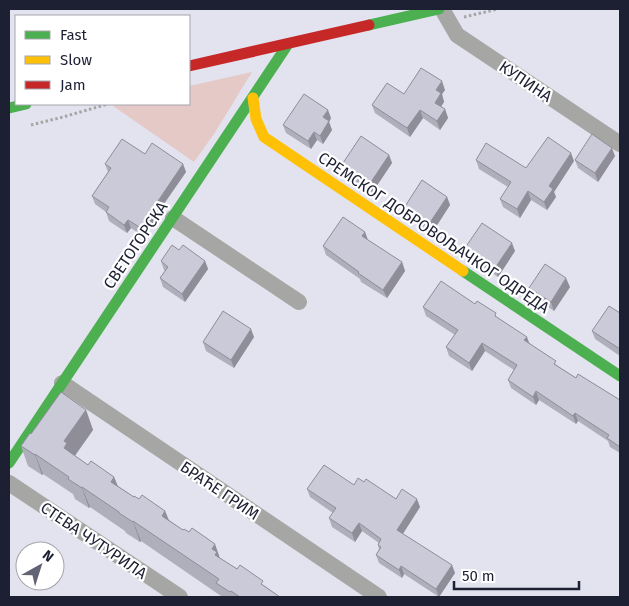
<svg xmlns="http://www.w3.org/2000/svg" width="629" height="606" font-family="'Fira Sans',sans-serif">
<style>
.green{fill:#e5c9c6}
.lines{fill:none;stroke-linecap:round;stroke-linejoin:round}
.path{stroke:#a6a5a6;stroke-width:3;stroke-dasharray:2.5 2.5;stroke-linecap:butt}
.street{stroke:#a6a7a4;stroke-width:16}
.fast{stroke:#4caf50;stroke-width:11}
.slow{stroke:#ffc107;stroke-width:11}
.jam{stroke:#c62828;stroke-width:11}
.wall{fill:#afaebb}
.shaded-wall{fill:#8e8d98}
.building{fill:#cbcad9;stroke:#8e8d98}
.labels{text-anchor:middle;stroke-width:4.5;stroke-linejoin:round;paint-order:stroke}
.street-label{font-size:16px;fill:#1d1f33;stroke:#fff}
</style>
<rect width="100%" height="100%" fill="#e2e3ef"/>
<path class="green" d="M252 72 214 134 194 162 113 106 122 104H189V86Z"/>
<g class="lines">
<path class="path" d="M464 17 498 9
M31 125 63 117 108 104"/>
<path class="street" d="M442 9 457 35 620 144
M173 218 299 302
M62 383 379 597
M9 483 180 597"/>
<path class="fast" d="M369 25 439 9
M9 108 26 104
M463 271 620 376
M9 463 288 44"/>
<path class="slow" d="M253 98 256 119 264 137 463 271"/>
<path class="jam" d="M189 66 369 25"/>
</g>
<path class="wall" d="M445 90 442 94 444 102 441 107 445 109 448 118 440 130 423 118 410 137 375 113 372 105 404 94Z
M331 118 329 122 332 130 323 144 317 140 311 149 286 133 283 125Z
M145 154 183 164 186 172 159 211 160 213 144 237 131 228 127 233 109 221 106 212 95 204 92 196 108 172 105 164Z
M389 155 392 163 372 193 344 174 341 166Z
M615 156 598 182 578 168 575 160Z
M476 160 526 168 574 161 554 192 556 197 547 210 531 200 520 218 503 207 500 199 508 187 479 169Z
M447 197 450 205 432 233 407 216 404 208Z
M365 232 367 240 402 262 405 271 387 298 361 282 360 279 326 255 323 246Z
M465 248 515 251 498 277 468 257Z
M179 250 205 261 208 269 185 302 163 287 160 278 165 271 164 270 161 261Z
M570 287 554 311 532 296 529 288Z
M475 304 497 317 558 366 576 378 620 400V453L610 447 608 441 578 421 576 424 539 400 536 405 511 388 508 380 514 370 485 351 472 371 449 356 446 347 455 335 426 316 423 307Z
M620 313V356L595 339 592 331Z
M254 337 234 368 206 351 203 342Z
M86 410 93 430 75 456 88 465 114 477 118 486 134 497 165 511 169 520 220 558 265 586 280 597H221V596L141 541 140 542 126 533 125 531 90 507 89 508 75 499 73 494 43 474 42 475 28 466 21 446 31 434Z
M364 482 396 499 420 507 403 534 455 573 439 597 404 574 402 578 379 563 376 555 379 550 378 545 379 543 362 531 355 542 332 527 329 518 333 513 310 497 307 489 354 485Z"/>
<path class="shaded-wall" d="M442 81 445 90 442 94 444 102 438 111 435 103 436 90Z
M445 109 448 118 440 130 437 121Z
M328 110 331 118 329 122 332 130 323 144 320 136 323 117Z
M420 110 423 118 410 137 407 128Z
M314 132 317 140 311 149 308 141Z
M612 148 615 156 598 182 595 173Z
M571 153 574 161 554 192 556 197 547 210 544 202 549 186Z
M389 155 392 163 372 193 369 185Z
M183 164 186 172 159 211 160 213 144 237 141 228 156 204Z
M528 191 531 200 520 218 517 209Z
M447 197 450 205 432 233 429 224Z
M128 220 131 228 127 233 124 225Z
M365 232 368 240 362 236Z
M512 243 515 251 498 277 495 268Z
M205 261 208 269 185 302 182 294Z
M402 262 405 271 387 298 383 290Z
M566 278 570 287 554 311 551 302Z
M251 329 254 337 234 368 231 360Z
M527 337 530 345 524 340Z
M482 343 485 351 472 371 469 363Z
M536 391 539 400 536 405 533 397Z
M86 410 93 430 73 458 64 448V441Z
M575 413 578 421 576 424 573 416Z
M35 454 43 474 42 475 35 455Z
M114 477 122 497 111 482Z
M82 487 90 507 89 508 82 488Z
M417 499 420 507 400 538 397 530Z
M165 511 173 531 162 516Z
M133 521 141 541 140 542 133 522Z
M359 523 362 531 355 542 352 533Z
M215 544 222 564 219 569 212 549Z
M452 565 455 573 439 597 436 589Z
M401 566 404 574 402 578 399 570Z"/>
<path class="building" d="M421 68 442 81 436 90 441 93 435 103 445 109 437 121 420 110 407 128 372 105 387 83 404 94Z
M304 94 328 110 323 117 329 121 320 136 314 132 308 141 283 125Z
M592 134 612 148 595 173 575 160Z
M361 136 389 155 369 185 341 166Z
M548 137 571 153 549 186 553 189 544 202 528 191 517 209 500 199 511 182 476 160 486 143 526 168Z
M122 139 145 154 152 143 183 164 156 204H157L141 228 128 220 124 225 106 212 109 207 92 196 111 168 105 164Z
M422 180 447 197 429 224 404 208Z
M343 217 365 232 362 236 402 262 383 290 358 273 359 272 323 246Z
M482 223 512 243 495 268 465 248Z
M172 245 179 250 183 245 205 261 182 294 160 278 168 267 161 261Z
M545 264 566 278 551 302 529 288Z
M441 281 475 304 477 301 496 313 495 316 527 337 524 340 556 361 554 364 576 378 578 374 620 400V447L607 438 609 435 575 413 573 416 536 391 533 397 508 380 517 365 482 343 469 363 446 347 458 330 423 307Z
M609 306 620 313V349L592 331Z
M223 311 251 329 231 360 203 342Z
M61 392 86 410 64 441 67 443 64 448 88 465 91 461 114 477 111 482 134 497V496L139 499 142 495 165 511 162 516 183 530 184 529 189 532 192 528 215 544 212 549 217 552 215 555 237 569 240 565 263 581 261 584 280 597H240L231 591 230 592 216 583 219 579 133 521V522L119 513V512L82 487V488L68 479 69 477 35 454V455L21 446 30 433 31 434Z
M324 465 354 485 358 478 364 482 366 479 396 499 402 489 417 499 397 530 452 565 436 589 401 566 399 570 376 555 381 547 378 545 381 539 359 523 352 533 329 518 336 508 307 489Z"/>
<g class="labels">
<g class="street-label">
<text transform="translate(526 81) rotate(34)" y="6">КУПИНА</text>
<text transform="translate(434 232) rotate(34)" y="6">СРЕМСКОГ ДОБРОВОЉАЧКОГ ОДРЕДА</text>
<text transform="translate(135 245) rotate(-56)" y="6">СВЕТОГОРСКА</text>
<text transform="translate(220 490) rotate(34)" y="6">БРАЋЕ ГРИМ</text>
<text transform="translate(94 540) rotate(34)" y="6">СТЕВА ЧУТУРИЛА</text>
</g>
</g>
<rect width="629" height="606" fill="none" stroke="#1d1f33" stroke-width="20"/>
<rect x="15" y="15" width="175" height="90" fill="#ffffff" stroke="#a5a5ad"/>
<rect x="25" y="31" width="25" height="8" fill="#4caf50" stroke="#a5a5ad"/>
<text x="60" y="40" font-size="15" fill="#1d1f33">Fast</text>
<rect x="25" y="56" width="25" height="8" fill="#ffc107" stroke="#a5a5ad"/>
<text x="60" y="65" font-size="15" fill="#1d1f33">Slow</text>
<rect x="25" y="81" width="25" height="8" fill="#c62828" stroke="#a5a5ad"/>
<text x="60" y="90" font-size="15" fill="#1d1f33">Jam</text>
<g transform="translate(40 566) rotate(39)"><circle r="24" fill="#ffffff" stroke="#a5a5ad"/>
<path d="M0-4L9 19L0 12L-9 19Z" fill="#626475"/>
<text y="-8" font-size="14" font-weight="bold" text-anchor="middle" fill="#1d1f33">N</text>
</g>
<path d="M454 581v8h125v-8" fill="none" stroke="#1d1f33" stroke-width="2.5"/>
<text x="462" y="581" font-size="15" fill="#1d1f33" stroke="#ffffff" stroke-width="4" paint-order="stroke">50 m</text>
</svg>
